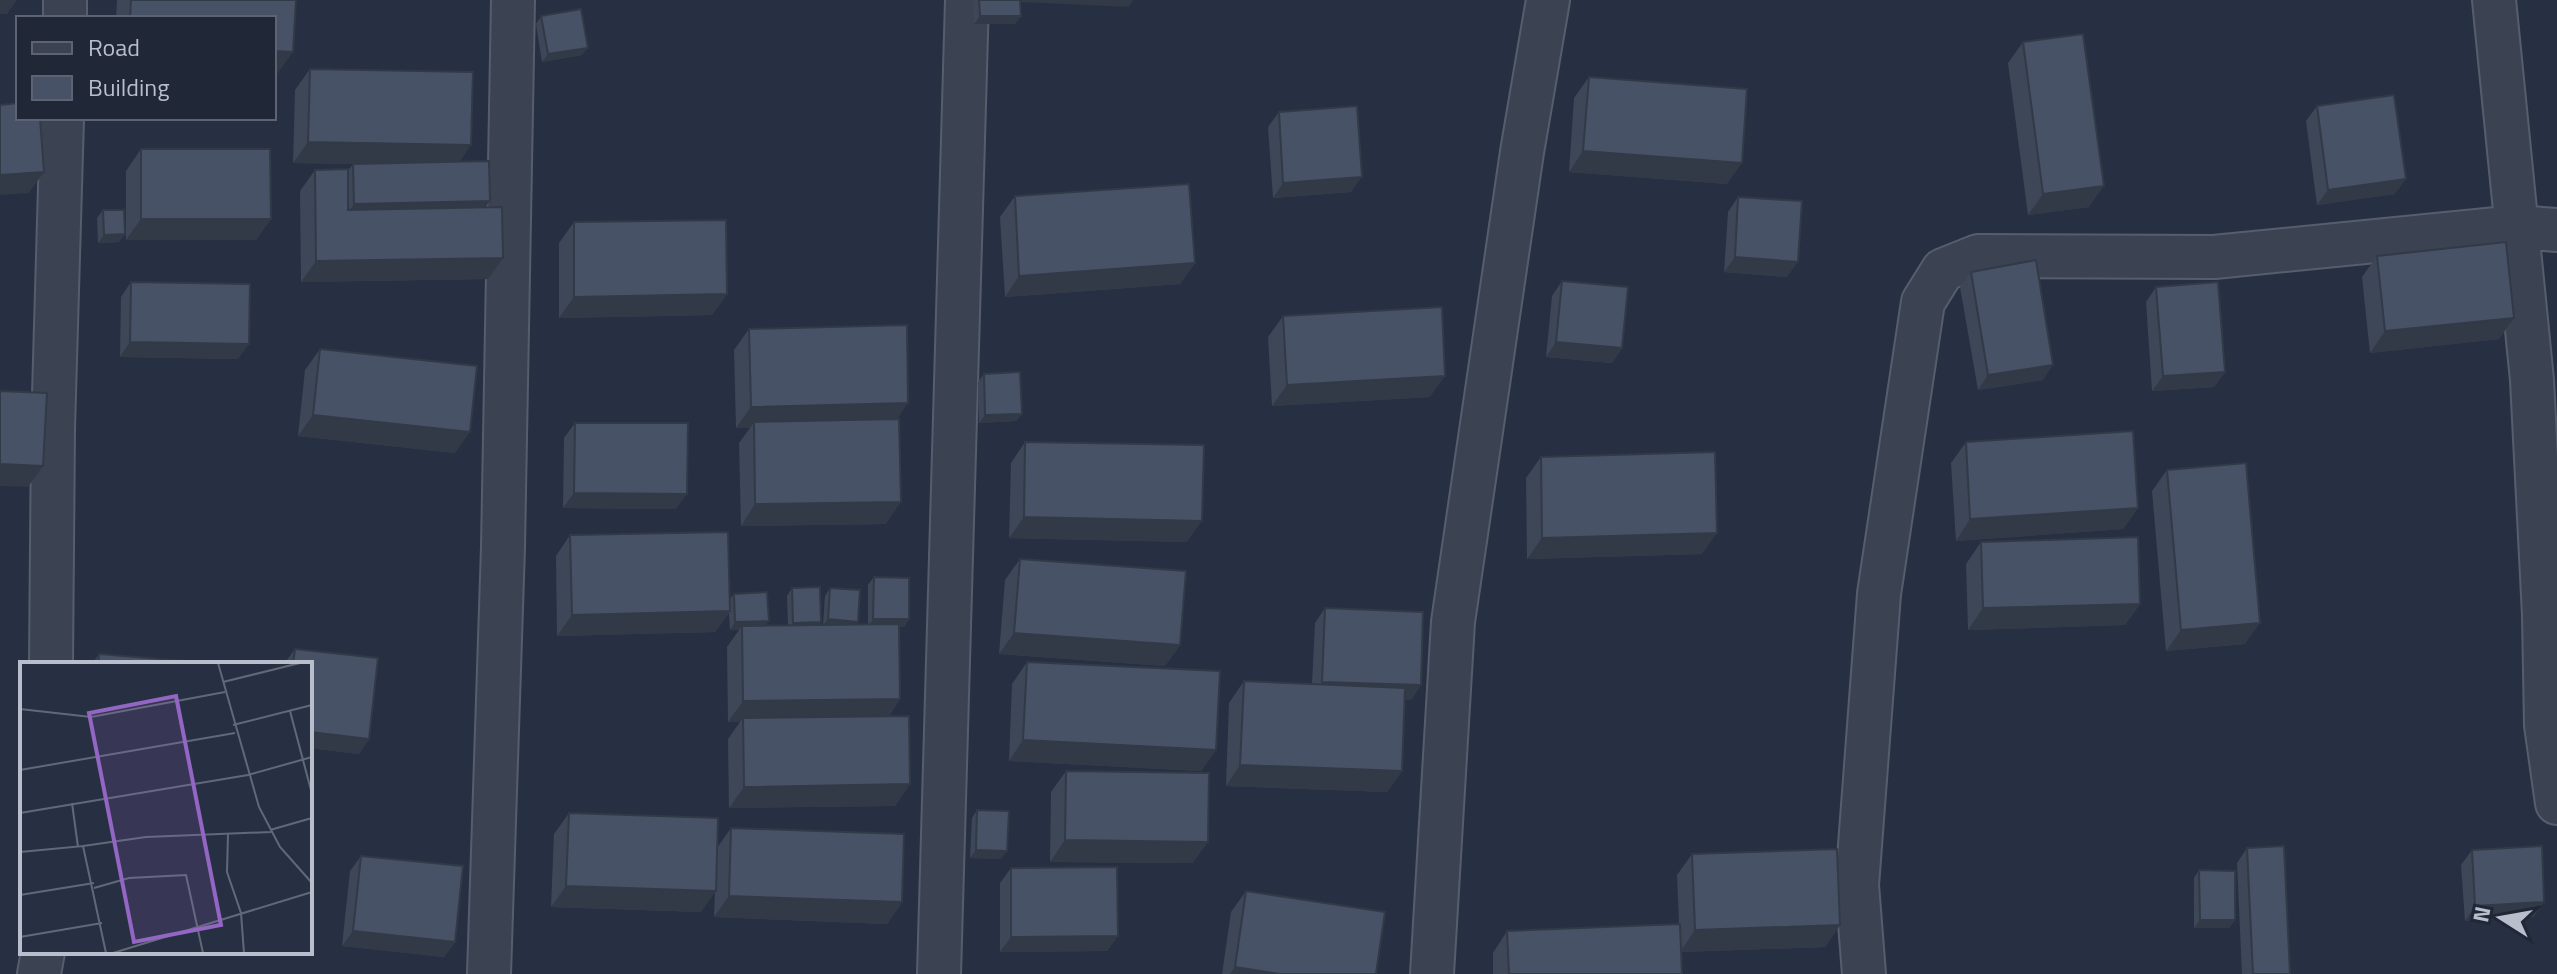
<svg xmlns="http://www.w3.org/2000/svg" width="2557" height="974" font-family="'Titillium Web',sans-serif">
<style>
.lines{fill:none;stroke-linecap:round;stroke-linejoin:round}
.minor-casing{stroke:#565e6c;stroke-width:46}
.minor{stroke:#3b4352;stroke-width:42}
.wall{fill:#3e4758}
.shaded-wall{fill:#323947}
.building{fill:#485266;stroke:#323947;stroke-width:2}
.inset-road{fill:none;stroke:#616979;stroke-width:2}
.view{fill:#9366c4;fill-opacity:0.15;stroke:#9366c4;stroke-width:4}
.inset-edge{fill:none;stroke:#b8becc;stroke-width:4}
</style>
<rect width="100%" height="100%" fill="#273042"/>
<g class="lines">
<defs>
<path id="minor" d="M65 0V18
M2494 0 2532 380 2544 615 2546 725 2557 803
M51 664 53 429 62 118
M39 974 43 952
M489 974 503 547 513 0
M939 974 967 0
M1432 974 1453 622 1522 152 1548 0
M1864 974 1857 885 1879 594 1923 302 1943 270 1978 256 2214 257 2517 227 2557 230"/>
</defs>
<use href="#minor" class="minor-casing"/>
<use href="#minor" class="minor"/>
</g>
<path class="wall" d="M117 0H296L278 73 274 18H116Z
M973 0H1020L1015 24H974Z
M541 16 582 55 542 62 536 24Z
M2023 42 2089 207 2028 215 2008 63Z
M310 69 459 161 485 208 488 279 301 282 300 191 315 170 348 171 353 164H367L293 163 295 90Z
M1589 77 1727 184 1569 172 1574 98Z
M2317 106 2395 194 2317 205 2306 121Z
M1279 112 1351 192 1273 198 1268 127Z
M141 149 271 219 256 240H126V171Z
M1015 196 1195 263 1180 284 1005 297 1000 217Z
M1738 197 1787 277 1724 272 1728 212Z
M103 210 125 234 119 242 98 243 97 218Z
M574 222 727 294 712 315 559 318V243Z
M2377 256 2514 318 2499 339 2370 353 2362 277Z
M1971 272 2043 380 1978 390 1960 287Z
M1562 281 1622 348 1612 363 1546 357 1552 296Z
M131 282 238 359 120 357 121 297Z
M2156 287 2225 372 2214 387 2152 391 2146 302Z
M1283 316 1430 397 1272 406 1268 337Z
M749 329 897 419 886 524 741 526 739 443 750 428H736L734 350Z
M320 349 455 453 298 436 305 370Z
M984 374 1022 414 1016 421 979 423 978 382Z
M575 423 676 509 563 508 564 438Z
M1025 442 1187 542 1009 538 1011 463Z
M1966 442 2138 508 2123 529 1956 541 1951 463Z
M1541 457 1702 554 1527 559 1526 478Z
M2167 470 2245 644 2166 651 2152 491Z
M570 535 729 600 734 594 769 621 765 625H788L787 596 792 588 821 622 819 625H823L825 596 830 588 856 624H868V585L874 577 909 619 904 627H899L900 699 889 716 910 784 895 806 729 808 728 739 740 722H728L727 647 739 630H730L729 613 715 632 557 636 556 556Z
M1981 542 2140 604 2125 625 1968 630 1966 564Z
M1020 559 1180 645 1165 666 999 654 1005 580Z
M1325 608 1421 685 1411 700H1405L1402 771 1387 792 1226 786 1229 703 1244 681 1312 684 1315 623Z
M295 649 378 658 369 739 359 754 310 748V664H284Z
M99 654 222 664H92Z
M1027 662 1216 750 1201 771 1009 761 1012 684Z
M1066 771 1193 863 1050 862 1051 792Z
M977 810 1001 859 970 858 972 818Z
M569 813 717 848 731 828 902 902 887 924 714 917 715 891 701 912 551 907 554 834Z
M2247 848 2290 974H2242L2237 863Z
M2472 850 2534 917 2465 921 2461 865Z
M1692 854 1840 925 1825 947 1681 952 1682 974H1493V953L1507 931 1679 924 1677 875Z
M361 856 455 942 444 957 342 946 350 871Z
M1011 868 1118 936 1107 951 1000 952V883Z
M2199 870 2235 920 2229 928H2194V878Z
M1246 891 1376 974H1222L1231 912Z"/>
<path class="shaded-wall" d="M0 0H17L7 14H0Z
M1022 0H1133L1129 7 1021 2Z
M980 16H1021L1015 24H974Z
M588 48 582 55 542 62 548 54Z
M274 51 293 52 278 73H274Z
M308 142 471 145 457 166 293 163Z
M1583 151 1742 163 1727 184 1569 172Z
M44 172 29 193 0 195V175Z
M1362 177 1351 192 1273 198 1283 183Z
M2406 179 2395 194 2317 205 2328 190Z
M2104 186 2089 207 2028 215 2043 194Z
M490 201 479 216 343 219 354 204Z
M141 219H271L256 240H126Z
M125 234 119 242 98 243 104 235Z
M1735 257 1798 262 1787 277 1724 272Z
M503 258 488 279 301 282 316 261Z
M1195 263 1180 284 1005 297 1019 276Z
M727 294 712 315 559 318 574 297Z
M2514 318 2499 339 2370 353 2385 331Z
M130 342 249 344 238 359 120 357Z
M1556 342 1622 348 1612 363 1546 357Z
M2053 365 2043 380 1978 390 1988 375Z
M2225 372 2214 387 2152 391 2163 376Z
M1445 376 1430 397 1272 406 1287 385Z
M908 403 894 424 754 422 750 428H736L751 407Z
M1022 414 1016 421 979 423 985 415Z
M313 415 470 432 455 453 298 436Z
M0 464 43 466 28 487 0 486Z
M574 493 687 494 676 509 563 508Z
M901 502 886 524 741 526 755 504Z
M2138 508 2123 529 1956 541 1970 519Z
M1024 517 1202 521 1187 542 1009 538Z
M1717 533 1702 554 1527 559 1542 538Z
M2140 604 2125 625 1968 630 1983 608Z
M730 611 715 632 557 636 572 615Z
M828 619 858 622 852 629 822 627Z
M873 619H909L904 627H868Z
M769 621 763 629 742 626 739 630H730L735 622Z
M821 622 815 630 788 631 793 623Z
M2260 623 2245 644 2166 651 2181 630Z
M1014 633 1180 645 1165 666 999 654Z
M1322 682 1421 685 1411 700 1312 697Z
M900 699 886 720 743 718 740 722H728L743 701Z
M310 732 369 739 359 754 310 748Z
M1023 740 1216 750 1201 771 1009 761Z
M1240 765 1402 771 1387 792 1226 786Z
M910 784 895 806 729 808 744 787Z
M1065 840 1208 842 1193 863 1050 862Z
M976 850 1007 851 1001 859 970 858Z
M566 886 716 891 701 912 551 907Z
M729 896 902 902 887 924 714 917Z
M2544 902 2534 917 2465 921 2475 906Z
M2200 920H2235L2229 928H2194Z
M1840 925 1825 947 1680 952 1695 930Z
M353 931 455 942 444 957 342 946Z
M1118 936 1107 951 1000 952 1011 937Z
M1235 967 1280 974H1230Z"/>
<path class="building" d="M131 0H296L293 52 274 51V18H130Z
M979 0H1020L1021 16H980Z
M581 9 588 48 548 54 541 16Z
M2083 34 2104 186 2043 194 2023 42Z
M310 69 473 72 471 145 308 142Z
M1589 77 1747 89 1742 163 1583 151Z
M2394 95 2406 179 2328 190 2317 106Z
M18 103V118H40L44 172 0 175V105Z
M1357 106 1362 177 1283 183 1279 112Z
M141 149H270L271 219H141Z
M489 161 490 201 354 204 353 164Z
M348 169V210L502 207 503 258 316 261 315 170Z
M1189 184 1195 263 1019 276 1015 196Z
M1738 197 1802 201 1798 262 1735 257Z
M103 210H124L125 234 104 235Z
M726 220 727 294 574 297V222Z
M2506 242 2514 318 2385 331 2377 256Z
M2036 260 2053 365 1988 375 1971 272Z
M1562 281 1628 287 1622 348 1556 342Z
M131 282 250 284 249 344 130 342Z
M2218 282 2225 372 2163 376 2156 287Z
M1442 307 1445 376 1287 385 1283 316Z
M907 325 908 403 751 407 749 329Z
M320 349 477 366 470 432 313 415Z
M1020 372 1022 414 985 415 984 374Z
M0 391 47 393 43 466 0 464Z
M899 419 901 502 755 504 754 422Z
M575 423H688L687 494 574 493Z
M2133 431 2138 508 1970 519 1966 442Z
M1025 442 1204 445 1202 521 1024 517Z
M1715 452 1717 533 1542 538 1541 457Z
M2246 463 2260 623 2181 630 2167 470Z
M728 532 730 611 572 615 570 535Z
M2138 537 2140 604 1983 608 1981 542Z
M1020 559 1186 571 1180 645 1014 633Z
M874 577 909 578V619H873Z
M820 587 821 622 793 623 792 588Z
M830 588 860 590 858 622 828 619Z
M767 592 769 621 735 622 734 594Z
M1325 608 1423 612 1421 685 1322 682Z
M899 624 900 699 743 701 742 626Z
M295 649 378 658 369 739 310 732V664H293Z
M99 654 222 664H98Z
M1027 662 1220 671 1216 750 1023 740Z
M1244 681 1405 688 1402 771 1240 765Z
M909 716 910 784 744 787 743 718Z
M1066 771 1209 773 1208 842 1065 840Z
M977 810 1009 811 1007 851 976 850Z
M569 813 718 818 716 891 566 886Z
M731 828 904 834 902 902 729 896Z
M2284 846 2290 974H2253L2247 848Z
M2542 846 2544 902 2475 906 2472 850Z
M1837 849 1840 925 1695 930 1692 854Z
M361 856 463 866 455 942 353 931Z
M1117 867 1118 936 1011 937V868Z
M2199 870 2235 871V920H2200Z
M1246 891 1385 912 1376 974H1280L1235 967Z
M1680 924 1682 974H1509L1507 931Z"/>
<g transform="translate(20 662)">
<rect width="292" height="292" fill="#273042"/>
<path class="inset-road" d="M198 1 239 145 260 185 292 221M203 20 280 1M0 47 71 55 205 30M270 49 292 132M213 63 292 43M0 108 215 71M52 141 58 185M0 151 228 113 292 95M250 168 292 156M208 172 207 210 221 251 224 291M63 184 126 175 251 170M0 190 63 184 86 291M74 226 109 216 166 213 183 291M0 233 74 221M0 275 82 261M93 291 292 230"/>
<path class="view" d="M156 34 201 263 114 280 69 51Z"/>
<rect width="292" height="292" class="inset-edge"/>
</g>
<rect x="16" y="16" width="260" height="104" fill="#202737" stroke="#5d6373" stroke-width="2"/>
<rect x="32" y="42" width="40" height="12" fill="#3b4352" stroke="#5d6373" stroke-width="2"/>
<text x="88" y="56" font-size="24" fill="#b8becc">Road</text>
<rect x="32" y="76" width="40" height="24" fill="#485266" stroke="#5d6373" stroke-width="2"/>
<text x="88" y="96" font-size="24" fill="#b8becc">Building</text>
<g transform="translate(2501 918) rotate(281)" stroke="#202737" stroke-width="6" paint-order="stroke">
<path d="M0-6L14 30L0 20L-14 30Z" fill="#b8becc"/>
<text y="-12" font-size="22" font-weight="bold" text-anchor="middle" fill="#b8becc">N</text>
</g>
</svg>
